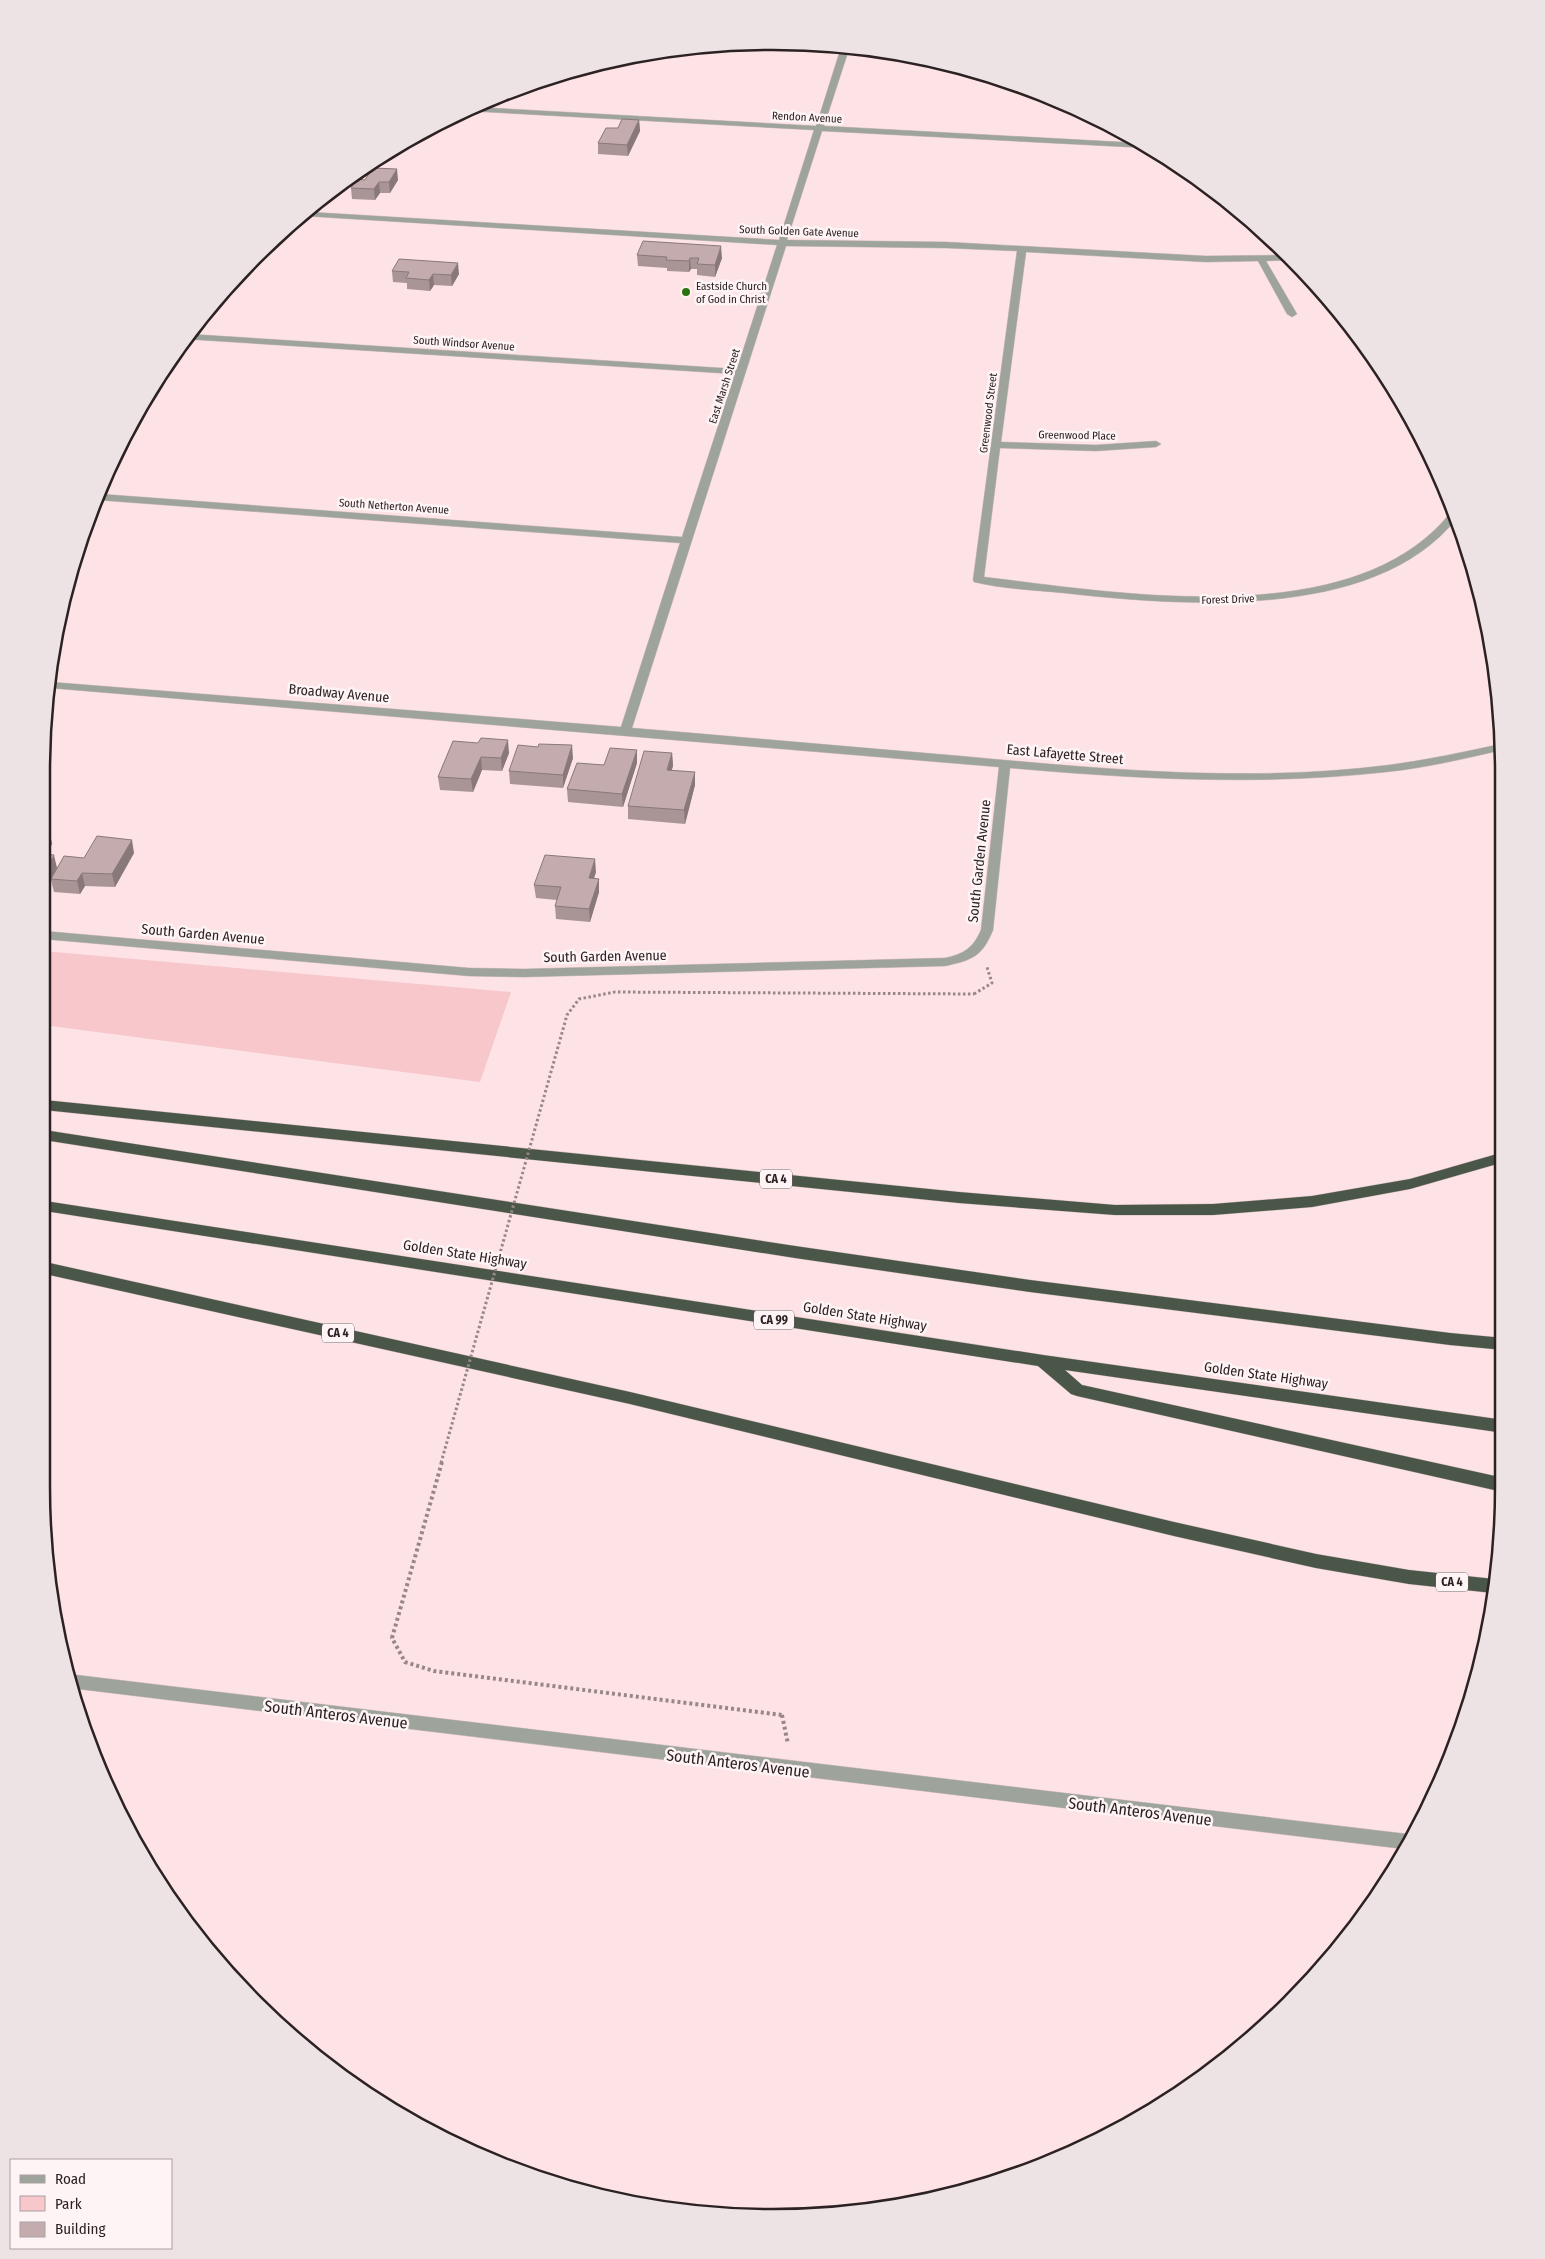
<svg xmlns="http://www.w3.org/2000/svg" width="1545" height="2259" font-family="'Fira Sans Condensed',sans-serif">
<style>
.green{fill:#f7c7cc}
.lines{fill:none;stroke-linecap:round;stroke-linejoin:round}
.minor-casing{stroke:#d7c0c2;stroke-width:1}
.motorway-casing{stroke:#d7c0c2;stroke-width:1}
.path-far1{stroke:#998788;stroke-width:3;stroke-dasharray:2.5 2.5;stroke-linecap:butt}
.path{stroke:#998788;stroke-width:4;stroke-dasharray:3 3;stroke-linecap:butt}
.minor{fill:#9ea49c;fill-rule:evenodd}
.motorway{fill:#4a5647;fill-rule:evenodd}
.path-bridge-far1{stroke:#998788;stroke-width:3;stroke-dasharray:2.5 2.5;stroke-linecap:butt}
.path-bridge{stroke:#998788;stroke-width:4;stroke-dasharray:3 3;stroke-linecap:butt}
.wall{fill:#a99496}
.shaded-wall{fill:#89787a}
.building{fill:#c4acae;stroke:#89787a}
.poi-dot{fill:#2a7110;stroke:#fff4f5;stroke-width:2}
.labels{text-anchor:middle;stroke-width:5;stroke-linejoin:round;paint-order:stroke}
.far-street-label{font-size:11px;fill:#2c2223;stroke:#fff4f5}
.far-poi-label{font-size:11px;fill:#2c2223;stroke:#fff4f5;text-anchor:start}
.shield{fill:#fff4f5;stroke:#6b6162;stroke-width:1}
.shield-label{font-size:12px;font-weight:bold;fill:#2c2223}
.street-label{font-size:14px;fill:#2c2223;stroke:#fff4f5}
.near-street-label{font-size:16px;fill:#2c2223;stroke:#fff4f5}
.rim{fill:none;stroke:#2c2223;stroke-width:2.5}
</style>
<rect width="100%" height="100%" fill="#fde3e5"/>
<path class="green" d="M43 951 511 992 480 1082 43 1025Z"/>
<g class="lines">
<defs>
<path id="minor" d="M841 48 849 49 824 126 1139 143 1147 148 822 131 787 240 946 242 1206 256 1289 255 1294 260 1266 261 1297 314 1292 317 1287 314 1258 261 1206 262 1026 252 1001 442 1096 445 1156 441 1161 444 1156 447 1096 451 1000 448 984 577C1119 593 1355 634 1451 512L1454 511 1457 518C1375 622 1181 606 1064 593 1035 590 1003 589 974 582L973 580 1017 251 946 248 786 246 632 728C741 737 850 747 960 756 1102 769 1247 783 1389 765 1427 760 1464 752 1501 744L1502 750C1463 759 1425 768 1386 772 1261 786 1135 779 1010 768L993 930C982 957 972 960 945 966L524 977 469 976 43 939V931L469 968 524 969 945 958C964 954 973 948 981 930L999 767 50 688V682L621 727 680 543 97 500 100 494 682 537 735 374 184 339 188 334 737 369 777 245 304 216 309 212 779 240 814 130 467 111 474 107 816 126Z
M68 1674 1407 1834 1411 1836 1404 1849 70 1688 66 1675Z"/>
<path id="motorway" d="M44 1100 959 1192 1115 1205 1213 1204 1312 1196 1410 1179 1504 1152V1162L1410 1189 1312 1207 1213 1215H1115L959 1203 44 1110Z
M44 1130 795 1246 1030 1280 1450 1333 1504 1338V1350L1450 1345 1030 1292 795 1258 44 1140Z
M45 1201 1043 1355 1504 1420V1433L1065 1370 1082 1385 1504 1478 1503 1492 1077 1396 1071 1394 1038 1366 45 1211Z
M45 1262 630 1392 1174 1522 1316 1554 1409 1570 1494 1579 1493 1593 1409 1584 1316 1568 1174 1536 630 1404 45 1274Z"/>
</defs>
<use href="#minor" class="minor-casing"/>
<use href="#motorway" class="motorway-casing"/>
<path class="path-far1" d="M974 994 992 983 987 967"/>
<path class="path" d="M782 1715 788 1744"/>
<use href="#minor" class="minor"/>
<use href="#motorway" class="motorway"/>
<path class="path-bridge-far1" d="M441 1463 567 1015 579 999 615 992 974 994"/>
<path class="path-bridge" d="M442 1462 392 1638 405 1662 434 1671 782 1715"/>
</g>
<path class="wall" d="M639 120 640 131 628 156 598 154V143L618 128Z
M365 180H398L390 193H380L375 200 352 199 351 188Z
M637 255 722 258 715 277 697 275V269H691L689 272 667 271V268L638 266Z
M392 271 459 274 452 286 434 285 430 291 407 289V283L393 282Z
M453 741 509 753 502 771 482 770 473 792 440 790 438 777Z
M538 747 573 758 563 788 510 784 509 771Z
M672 753 673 766 671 771 695 785 685 824 628 819V806Z
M637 763 623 807 568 802 567 789 604 765Z
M42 830H49L52 844 45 855 57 868 84 858 134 853 115 887 85 886 80 894 54 892 51 880 46 890H42Z
M596 872 594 878 599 879V892L590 922 556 919 555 906 557 900 536 898 534 885Z"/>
<path class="shaded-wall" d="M639 120 640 131 628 156 627 145Z
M397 169 398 180 390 193 389 182Z
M379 182 380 193 375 200 374 189Z
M721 246 722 258 715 277V265Z
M690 258 691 269 689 272V261Z
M458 263 459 274 452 286 451 275Z
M433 274 434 285 430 291 429 280Z
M508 740 509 753 502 771 501 758Z
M572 745 573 758 563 788V775Z
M637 750V763L623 807 622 794Z
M672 753 673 766 668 783 667 770Z
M481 757 482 770 473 792 471 779Z
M695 772V785L685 824 684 810Z
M49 830 52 844 42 861V842Z
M132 840 134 853 115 887 112 874Z
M54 855 57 868 51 879V880L46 890 42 877Z
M595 859 596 872 590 891 589 878Z
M82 873 85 886 80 894 77 881Z
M599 879V892L590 922 589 909Z"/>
<path class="building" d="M622 119 639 120 627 145 598 143 606 128H618Z
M372 168 397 169 389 182H379L374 189 351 188 356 179 365 180Z
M643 241 721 246 715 265 697 264 699 258H690L689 261 666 260 667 257 637 255Z
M399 259 458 263 451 275 433 274 429 280 406 278 409 272 392 271Z
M481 738 508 740 501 758 481 757 471 779 438 777 453 741 478 743Z
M539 744 572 745 563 775 509 771 518 745 538 747Z
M610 748 637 750 622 794 567 789 577 763 604 765Z
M644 751 672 753 667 770 695 772 684 810 628 806Z
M42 830H49L42 842Z
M97 836 132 840 112 874 82 873 77 881 51 879 64 856 84 858Z
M42 854 54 855 42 877Z
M545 855 595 859 589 878 599 879 589 909 555 906 561 887 534 885Z"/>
<circle class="poi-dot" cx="686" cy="292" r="5"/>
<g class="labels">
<g class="far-street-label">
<text transform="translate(807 117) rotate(3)" y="4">Rendon Avenue</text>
<text transform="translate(799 231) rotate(2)" y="4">South Golden Gate Avenue</text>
<text transform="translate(464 343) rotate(4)" y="4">South Windsor Avenue</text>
<text transform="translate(724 386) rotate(-72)" y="4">East Marsh Street</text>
<text transform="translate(988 413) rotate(-83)" y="4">Greenwood Street</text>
<text transform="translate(1077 435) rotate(1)" y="4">Greenwood Place</text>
<text transform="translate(394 506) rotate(4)" y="4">South Netherton Avenue</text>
<text transform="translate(1228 599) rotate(-2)" y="4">Forest Drive</text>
</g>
<g class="far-poi-label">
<text x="696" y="290">Eastside Church<tspan x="696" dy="13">of God in Christ</tspan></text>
</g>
<g class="shield">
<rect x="760" y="1169.5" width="32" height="19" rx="4"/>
<rect x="754" y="1310.5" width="40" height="19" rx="4"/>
<rect x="322" y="1323.5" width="32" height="19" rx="4"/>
<rect x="1436" y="1572.5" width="32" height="19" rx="4"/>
</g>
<g class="shield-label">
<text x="776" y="1183">CA 4</text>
<text x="774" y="1324">CA 99</text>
<text x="338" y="1337">CA 4</text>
<text x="1452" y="1586">CA 4</text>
</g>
<g class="street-label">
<text transform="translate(339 693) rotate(5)" y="5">Broadway Avenue</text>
<text transform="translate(1065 754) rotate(5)" y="5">East Lafayette Street</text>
<text transform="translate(979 861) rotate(-84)" y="5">South Garden Avenue</text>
<text transform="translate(203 934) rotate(5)" y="5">South Garden Avenue</text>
<text transform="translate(605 956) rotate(-1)" y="5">South Garden Avenue</text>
<text transform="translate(465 1254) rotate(9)" y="5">Golden State Highway</text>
<text transform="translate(865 1316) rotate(9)" y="5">Golden State Highway</text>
<text transform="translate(1266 1375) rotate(8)" y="5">Golden State Highway</text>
</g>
<g class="near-street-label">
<text transform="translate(336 1714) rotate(7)" y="6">South Anteros Avenue</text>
<text transform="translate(738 1763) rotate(7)" y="6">South Anteros Avenue</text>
<text transform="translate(1140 1811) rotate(7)" y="6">South Anteros Avenue</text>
</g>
</g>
<path d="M0 0H1545V2259H0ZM772 50H773A722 722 0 0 1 1495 772V1487A722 722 0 0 1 773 2209H772A722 722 0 0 1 50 1487V772A722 722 0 0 1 772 50Z" fill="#eee3e4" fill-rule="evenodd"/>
<path class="rim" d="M772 50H773A722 722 0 0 1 1495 772V1487A722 722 0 0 1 773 2209H772A722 722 0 0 1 50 1487V772A722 722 0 0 1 772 50Z"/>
<rect x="10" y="2159" width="162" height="90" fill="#fff4f5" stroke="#aba0a1"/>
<rect x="20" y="2175" width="25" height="8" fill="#9ea49c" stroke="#aba0a1"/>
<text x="55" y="2184" font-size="15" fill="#2c2223">Road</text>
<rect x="20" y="2196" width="25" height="15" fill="#f7c7cc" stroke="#aba0a1"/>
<text x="55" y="2209" font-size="15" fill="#2c2223">Park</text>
<rect x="20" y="2222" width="25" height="15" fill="#c4acae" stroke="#aba0a1"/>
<text x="55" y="2234" font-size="15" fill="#2c2223">Building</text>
</svg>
